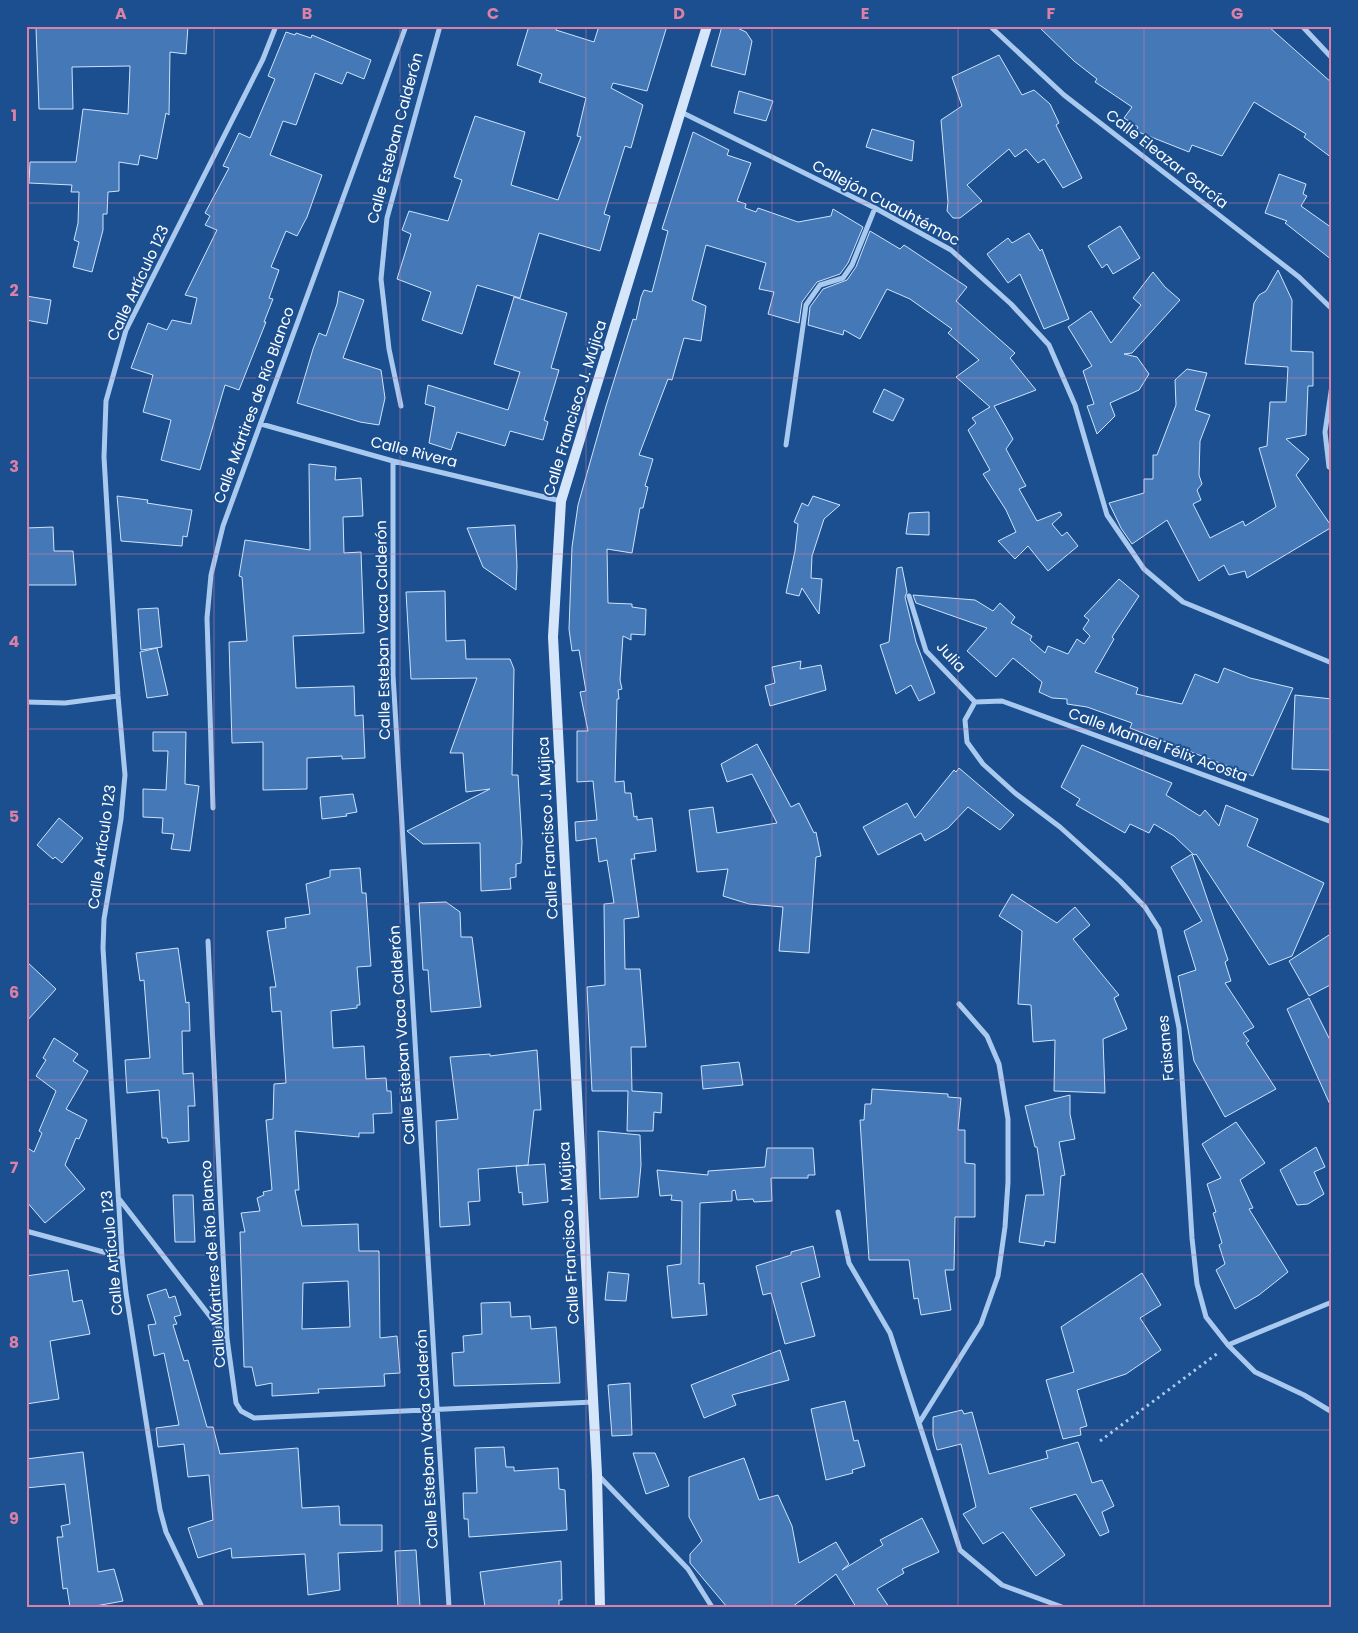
<svg xmlns="http://www.w3.org/2000/svg" width="1358" height="1633" font-family="Poppins,sans-serif">
<style>
.building{fill:#4478b7;stroke:#cfe3fa;fill-rule:evenodd}
.lines{fill:none;stroke-linecap:round;stroke-linejoin:round}
.path{stroke:#a9c9ee;stroke-width:3;stroke-dasharray:2.5 4;stroke-linecap:butt}
.street{stroke:#a9c9ee;stroke-width:5}
.secondary{stroke:#d6e6fa;stroke-width:10}
.grid{fill:none;stroke:#dd80a5;stroke-width:1;stroke-opacity:0.55}
.labels{text-anchor:middle;stroke-width:4;stroke-linejoin:round;paint-order:stroke}
.street-label{font-size:15px;fill:#fff;stroke:#1b4f8f}
.neatline{fill:none;stroke:#dd80a5;stroke-width:2}
.grid-label{font-size:16px;text-anchor:middle;font-weight:bold;fill:#dd80a5}
</style>
<rect width="100%" height="100%" fill="#1b4f8f"/>
<path class="building" d="M55 26H188L186 54 170 52 169 115 166 113 157 159 140 155 138 165 119 162V191L108 192 107 214H103V230L92 272 73 267 79 242 74 240 78 223 79 192H71L72 185 29 183 30 162H76L83 109 128 114 130 66 72 67 73 109H39L36 28Z
M529 26H557L556 30 594 42 599 26H667L647 91 613 83 611 88 643 105 631 148 625 146 604 214 610 216 600 251 539 233 520 298 477 285 462 334 422 320 431 292 397 279 411 234 402 230 409 211 448 221 462 180 454 177 475 116 525 132 511 185 558 200 581 137 577 136 586 98 539 82 542 74 517 65Z
M722 26H733L746 32 752 41 745 75 711 66Z
M1038 26H1268L1332 83V158L1304 137 1306 134 1254 102 1222 156 1192 145 1189 152 1136 131 1138 127 1124 118 1132 107 1095 82 1097 79 1074 61Z
M286 32 295 35 296 33 311 38 312 35 371 60 364 79 347 72 342 84 315 73 296 125 283 121 270 155 322 175 307 217 297 236 286 231 271 267 279 270 269 298 273 299 264 322H266L239 390 225 385 200 470 161 460 171 420 143 412 153 375 131 368 148 323 167 330 172 320 191 324 197 298 185 295 217 230 205 225 210 216 205 213 229 168 223 166 239 133 250 138 275 79 268 76Z
M999 55 1022 95 1034 90 1050 104 1059 123 1056 125 1082 178 1063 188 1044 159 1038 163 1026 149 1015 157 1009 149 967 185 982 201 960 218H953L947 211 948 202 941 120 962 106 952 77Z
M739 91 773 101 766 121 734 113Z
M872 129 914 141 912 161 866 147Z
M693 132 729 150 727 155 751 163 737 201 746 204 745 208 756 212 758 208 798 222 831 216 833 209 863 227 848 263 840 274 817 282 802 302 799 323 768 314 774 292 759 289 766 263 706 245 692 300 706 306 701 341 684 338 672 380 668 379 639 455 653 459 645 486 648 487 643 508H640L632 553 607 549 608 603 632 604V607L646 609 645 635 631 634V640L623 636 620 680 622 689 618 690 619 699H617L615 782 624 781 625 793H631L634 817 637 816V820L652 818 656 851 634 854 635 859H631L639 917 624 919 625 969H640L646 1047H631L632 1091 662 1093 661 1113 654 1112 653 1131H627L628 1091H592L587 987 605 985 604 904 614 903 607 860 599 862 596 838 576 841 575 822 597 820 593 781 577 782V731H588L580 692 586 691 579 650 572 651 569 629 572 547 578 505 606 406 633 319 636 320 641 297 644 290 652 292 668 231 662 229Z
M1279 174 1306 184 1303 194 1307 196 1301 206 1332 228V260L1285 223 1287 221 1265 213Z
M1120 226 1140 258 1113 274 1107 264 1102 268 1088 246Z
M870 231 900 249 904 245 967 287 956 301 1015 353 1010 358 1036 390 994 406 1013 439 1006 449 1026 486 1019 489 1037 521 1060 512 1062 515 1052 524 1062 536 1067 532 1078 546 1048 571 1028 546 1015 559 998 541 1016 532 1006 510 983 474 990 470 968 430 976 423 972 418 990 407 956 377 979 360 948 333 952 329 910 299 887 289 860 339 844 330 843 335 808 325 810 307 823 289 847 280 856 267Z
M1029 233 1040 251 1042 249 1069 319 1044 329 1020 274 1008 283 987 254 1008 238 1012 243Z
M1278 270 1292 300 1291 351 1313 352V386H1308L1306 435 1286 439 1309 459 1296 475 1332 527 1247 578 1245 571 1229 575 1224 565 1199 581 1167 520 1132 544 1121 528 1109 503 1144 493V479H1153V455H1157L1176 405 1175 380 1187 369 1207 373 1195 410 1210 415 1200 441 1199 475 1202 484 1197 490 1201 500 1193 504 1210 538 1243 521 1245 526 1276 507 1259 448 1267 446 1270 402H1286L1288 367 1245 364 1254 303 1259 295 1266 291Z
M1153 272 1165 287 1180 300 1132 353 1124 354 1137 357 1149 374 1139 390 1110 403 1115 416 1097 434 1087 406 1094 404 1083 371 1092 366 1068 327 1091 311 1111 343 1141 305 1133 298Z
M339 291 364 300 343 358 381 370 385 398 379 425 360 422 297 403 313 349 319 333 326 336 337 304Z
M26 296 51 300 47 324 26 320Z
M514 297 567 313 551 368 559 370 544 420 548 422 543 440 510 431 505 446 457 432 451 450 429 443 435 407 425 404 428 385 508 410 520 372 494 364Z
M884 389 904 399 893 421 873 412Z
M309 464 336 467 335 480 361 478 363 516 343 517 344 553 361 552 364 633 293 636 296 688 354 686 355 716 363 715 365 758 342 759V756L307 758V789L263 790V742L232 743 229 642 247 641 242 577 239 576 245 540 310 550Z
M117 496 148 500 147 503 192 510 187 537 183 536 182 546 121 541Z
M813 496 840 505 824 519 812 556 811 578 822 579 819 614 802 588 799 596 786 593 795 551 798 524 794 522 802 503 808 506Z
M929 512V535L906 534 909 513Z
M515 525 517 566 516 590 483 567 467 528Z
M53 527 54 551H73L76 585H26V528Z
M902 567 907 592 905 597 916 642 935 693 919 701 911 685 896 694 880 645 889 642 897 568Z
M1119 579 1139 596 1112 637 1114 639 1095 672 1138 688 1136 694 1182 704 1195 674 1218 683 1224 668 1250 678 1293 688 1253 776 1130 728 1132 723 1087 707 1067 704V699L1052 698 1039 692 1042 682 1013 658 996 677 967 651 987 628 916 603 913 595 975 600 993 611 1000 603 1015 617 1011 623 1032 636 1030 640 1045 653 1048 646 1068 654 1077 639 1084 644 1090 636 1083 629 1089 620 1084 616Z
M445 591 446 641 465 640 466 659H510L514 669 512 775H518L522 842 521 863 516 864V877L510 878 511 889 481 891 480 843 423 844 407 831 490 789 466 792 463 753H450L477 678 411 679 406 592Z
M158 608 162 647 141 650 138 609Z
M157 648 168 695 147 698 140 652Z
M801 661 800 669 821 665 826 690 770 706 765 686 775 683 772 667Z
M1295 695 1332 699V770L1292 769Z
M153 732H186L185 784 199 786 190 851 171 849 174 834 162 833 163 818 143 817V789L166 790 168 751H153Z
M757 744 791 807 799 803 814 833 816 832 821 856 816 857 809 953 779 951 783 907 749 904 723 896 728 869 697 872 689 810 713 807 717 833 777 823 752 774 727 782 721 764Z
M1082 745 1172 783 1166 795 1200 816 1205 810 1219 826 1226 805 1258 819 1247 846 1324 883 1292 956 1269 965 1196 854 1194 855 1174 836 1154 824 1149 833 1130 824 1125 833 1076 805 1080 799 1061 787Z
M959 768 1014 815 1000 830 968 807 948 828 925 841 921 833 878 855 863 827 907 803 915 818 954 770 956 772Z
M353 794 357 812 346 814 347 816 322 819 320 797Z
M59 818 83 838 62 863 55 857 53 859 37 845Z
M1192 854 1228 960 1225 962 1231 981 1225 983 1254 1027 1243 1033 1249 1041 1246 1043 1276 1089 1225 1117 1194 1061 1178 976 1196 970 1184 931 1202 921 1171 867Z
M360 868 362 893H366L371 966 357 967 360 1005H357V1008L331 1011 333 1048 364 1046 366 1079 386 1078 387 1091H391L392 1113 373 1114 374 1133H359V1137L295 1131 299 1190H295L302 1226 358 1224 359 1251H379L380 1338 397 1336 400 1373 384 1374 385 1386 318 1389 319 1393 272 1396V1383L256 1386 252 1367H244L240 1232H245L241 1213 260 1211 257 1198 264 1195 263 1192 272 1190 266 1120 273 1119 274 1084 286 1083 281 1011 272 1012 270 987H276L267 931 286 928 285 918 310 914 306 884 330 877V870ZM348 1281 350 1327 302 1329 303 1283Z
M1012 894 1057 923 1075 907 1090 925 1073 939 1119 995 1114 998 1127 1029 1103 1039 1105 1093 1054 1091 1055 1040 1033 1042 1031 1005 1018 1004 1022 931 999 916Z
M446 902 460 912 461 937H472L481 1007 431 1012 428 970H423L419 903Z
M1332 933V984L1309 996 1289 961Z
M178 948 186 1003 189 1002 190 1031H182L183 1074 193 1073 195 1106H188L189 1141 168 1143 167 1138H162L159 1090 127 1093 125 1060 150 1058 144 980 140 981 136 953Z
M26 961 56 989 26 1022Z
M1309 998 1332 1044V1109L1287 1009Z
M54 1038 78 1054 73 1061 88 1071 66 1109 87 1120 79 1139 76 1138 65 1165 85 1189 45 1223 26 1201V1147L34 1152 42 1133 39 1131 56 1091 36 1076 46 1060 43 1058Z
M537 1050 541 1110H534L528 1165 478 1169 480 1201 468 1202 470 1225 440 1227 436 1121 458 1119 450 1057 490 1054V1056Z
M739 1062 743 1085 703 1089 701 1066Z
M872 1089 948 1094V1097L961 1098 958 1130H965V1163L975 1164V1217H955L954 1270H945L951 1310 921 1315 918 1298 914 1299 909 1260H869L860 1120H864L865 1104H871Z
M1070 1095V1114L1075 1139 1059 1142 1065 1175 1061 1176 1055 1243 1045 1241 1044 1246 1019 1242 1026 1195H1044L1037 1147H1035L1025 1106Z
M1236 1122 1265 1163 1240 1180 1253 1208 1249 1209 1288 1272 1259 1295 1235 1309 1216 1270 1225 1264 1219 1245 1222 1243 1213 1213 1216 1212 1207 1184 1221 1178 1202 1144Z
M598 1131 640 1135 641 1165 638 1197 600 1199Z
M1316 1147 1325 1167 1314 1172 1324 1194 1308 1204 1297 1205 1280 1170Z
M767 1148H813L815 1175H808V1178H771L772 1201 754 1202 753 1199 737 1200 735 1190 732 1191V1201L700 1203 699 1284 704 1283 707 1315 672 1318 667 1266 681 1264 682 1201 671 1200 672 1195 660 1196 657 1170 708 1175V1171L765 1167Z
M545 1164 548 1202 523 1205 522 1192 519 1193 516 1166Z
M173 1195H193L195 1242H175Z
M813 1246 820 1277 801 1283 815 1336 785 1344 771 1293 763 1295 756 1266 791 1255V1252Z
M68 1270 73 1302 82 1300 90 1334 50 1341 59 1399 26 1404V1276Z
M608 1272 629 1274 626 1301 605 1300Z
M1142 1273 1161 1305 1140 1318 1161 1350 1126 1374 1077 1390 1087 1426 1080 1428 1081 1435 1063 1439 1046 1380 1074 1372 1061 1327Z
M166 1289 169 1298 175 1296 181 1315 174 1317 177 1324 173 1325 184 1361 188 1360 207 1427H213L220 1454 298 1448 302 1508 339 1506 340 1525H382V1551L338 1553 340 1590 308 1595 305 1554 232 1558 231 1548 198 1558 188 1528 213 1520 209 1475 188 1477 184 1444 158 1447 156 1428 179 1425 164 1353 154 1356 148 1325 156 1324 147 1295Z
M510 1302 511 1317 530 1316 531 1329 556 1327 560 1383 454 1386 452 1353 464 1352 463 1336 482 1334 481 1303Z
M780 1350 789 1380 732 1395 736 1405 704 1418 691 1385Z
M630 1383 632 1435 612 1436 608 1385Z
M845 1401 854 1441 858 1440 865 1466 852 1470 853 1473 826 1480 811 1409Z
M962 1410 964 1414 972 1412 989 1474 1048 1458 1046 1451 1078 1442 1092 1483 1102 1480 1114 1506 1102 1512 1109 1532 1100 1536 1076 1494 1030 1508 1065 1555 1036 1576 1003 1532 983 1544 963 1514 976 1507 961 1444 937 1450 933 1435V1417Z
M504 1447 506 1467H514V1471L558 1468 559 1489 565 1490 567 1530 469 1537 468 1519H464L463 1493H477L475 1448Z
M83 1452 98 1572 114 1569 123 1601 90 1607H70L67 1588 63 1589 57 1537H63L61 1526 70 1524 65 1484 26 1488V1459Z
M633 1453H655L669 1486 646 1494Z
M744 1458 759 1500 778 1495 792 1526 799 1563 836 1542 849 1564 842 1570 883 1545 880 1540 922 1518 939 1552 902 1569 904 1573 877 1589 889 1607H856L836 1574 792 1607H727L690 1563V1554L702 1541 689 1517V1477Z
M416 1550 420 1607H398L395 1551Z
M561 1561 562 1600H559V1607H485L480 1572Z"/>
<g class="lines">
<path class="path" d="M1100 1441 1218 1353"/>
<path class="street" d="M990 26 1064 95 1299 277 1332 309
M1302 26 1332 58
M681 112 875 208 951 250 1011 304 1049 345 1075 405 1107 515 1144 569 1183 602 1332 663
M1332 385 1325 432 1329 467 1332 469
M401 406 389 349 381 279 387 218 440 26
M261 424 393 461 561 501
M786 445 806 305 820 285 843 278 852 265 875 208
M393 461V675L449 1607
M909 596 926 651 975 702
M26 702 65 703 118 696
M975 702 965 720 967 742 983 764 1015 793 1060 827 1120 881 1145 907 1159 929 1179 1028 1192 1238 1197 1284 1206 1317 1228 1345 1255 1372 1304 1395 1332 1412
M975 702 1002 701 1332 822
M213 808 207 618 211 575 223 526 406 26
M208 941 227 1338 236 1403 241 1411 254 1418 593 1402
M120 1200 226 1337
M838 1212 849 1263 890 1333 960 1550 1002 1585 1062 1607
M26 1231 122 1257
M1228 1345 1332 1302
M919 1423 981 1324 998 1276 1005 1227 1008 1182V1119L999 1064 987 1036 959 1004
M598 1475 688 1569 712 1607
M202 1607 166 1532 160 1510 126 1293 122 1257 103 948 104 919 121 819 125 775 118 696 104 457 106 401 126 330 263 59 276 26"/>
<path class="secondary" d="M600 1607 597 1474 553 637 561 501 707 26"/>
</g>
<path class="grid" d="M214 26V1607M400 26V1607M586 26V1607M772 26V1607M958 26V1607M1144 26V1607M26 203H1332M26 378H1332M26 554H1332M26 729H1332M26 904H1332M26 1080H1332M26 1255H1332M26 1430H1332"/>
<g class="labels">
<g class="street-label">
<text transform="translate(395 138) rotate(-75)" y="5">Calle Esteban Calderón</text>
<text transform="translate(1167 159) rotate(38)" y="5">Calle Eleazar García</text>
<text transform="translate(886 203) rotate(28)" y="5">Callejón Cuauhtémoc</text>
<text transform="translate(138 283) rotate(-65)" y="5">Calle Artículo 123</text>
<text transform="translate(254 405) rotate(-70)" y="5">Calle Mártires de Río Blanco</text>
<text transform="translate(575 408) rotate(-73)" y="5">Calle Francisco J. Mújica</text>
<text transform="translate(414 452) rotate(14)" y="5">Calle Rivera</text>
<text transform="translate(383 630) rotate(-91)" y="5">Calle Esteban Vaca Calderón</text>
<text transform="translate(951 657) rotate(48)" y="5">Julia</text>
<text transform="translate(1158 745) rotate(20)" y="5">Calle Manuel Félix Acosta</text>
<text transform="translate(548 828) rotate(-93)" y="5">Calle Francisco J. Mújica</text>
<text transform="translate(102 847) rotate(-82)" y="5">Calle Artículo 123</text>
<text transform="translate(402 1035) rotate(-94)" y="5">Calle Esteban Vaca Calderón</text>
<text transform="translate(1166 1048) rotate(-95)" y="5">Faisanes</text>
<text transform="translate(569 1233) rotate(-93)" y="5">Calle Francisco J. Mújica</text>
<text transform="translate(112 1253) rotate(-95)" y="5">Calle Artículo 123</text>
<text transform="translate(213 1264) rotate(-94)" y="5">Calle Mártires de Río Blanco</text>
<text transform="translate(427 1439) rotate(-93)" y="5">Calle Esteban Vaca Calderón</text>
</g>
</g>
<rect width="1358" height="1633" fill="none" stroke="#1b4f8f" stroke-width="55"/>
<rect x="28" y="28" width="1302" height="1578" class="neatline"/>
<g class="grid-label">
<text x="121" y="19">A</text>
<text x="307" y="19">B</text>
<text x="493" y="19">C</text>
<text x="679" y="19">D</text>
<text x="865" y="19">E</text>
<text x="1051" y="19">F</text>
<text x="1237" y="19">G</text>
<text x="14" y="121">1</text>
<text x="14" y="296">2</text>
<text x="14" y="472">3</text>
<text x="14" y="647">4</text>
<text x="14" y="822">5</text>
<text x="14" y="998">6</text>
<text x="14" y="1173">7</text>
<text x="14" y="1348">8</text>
<text x="14" y="1524">9</text>
</g>
</svg>
